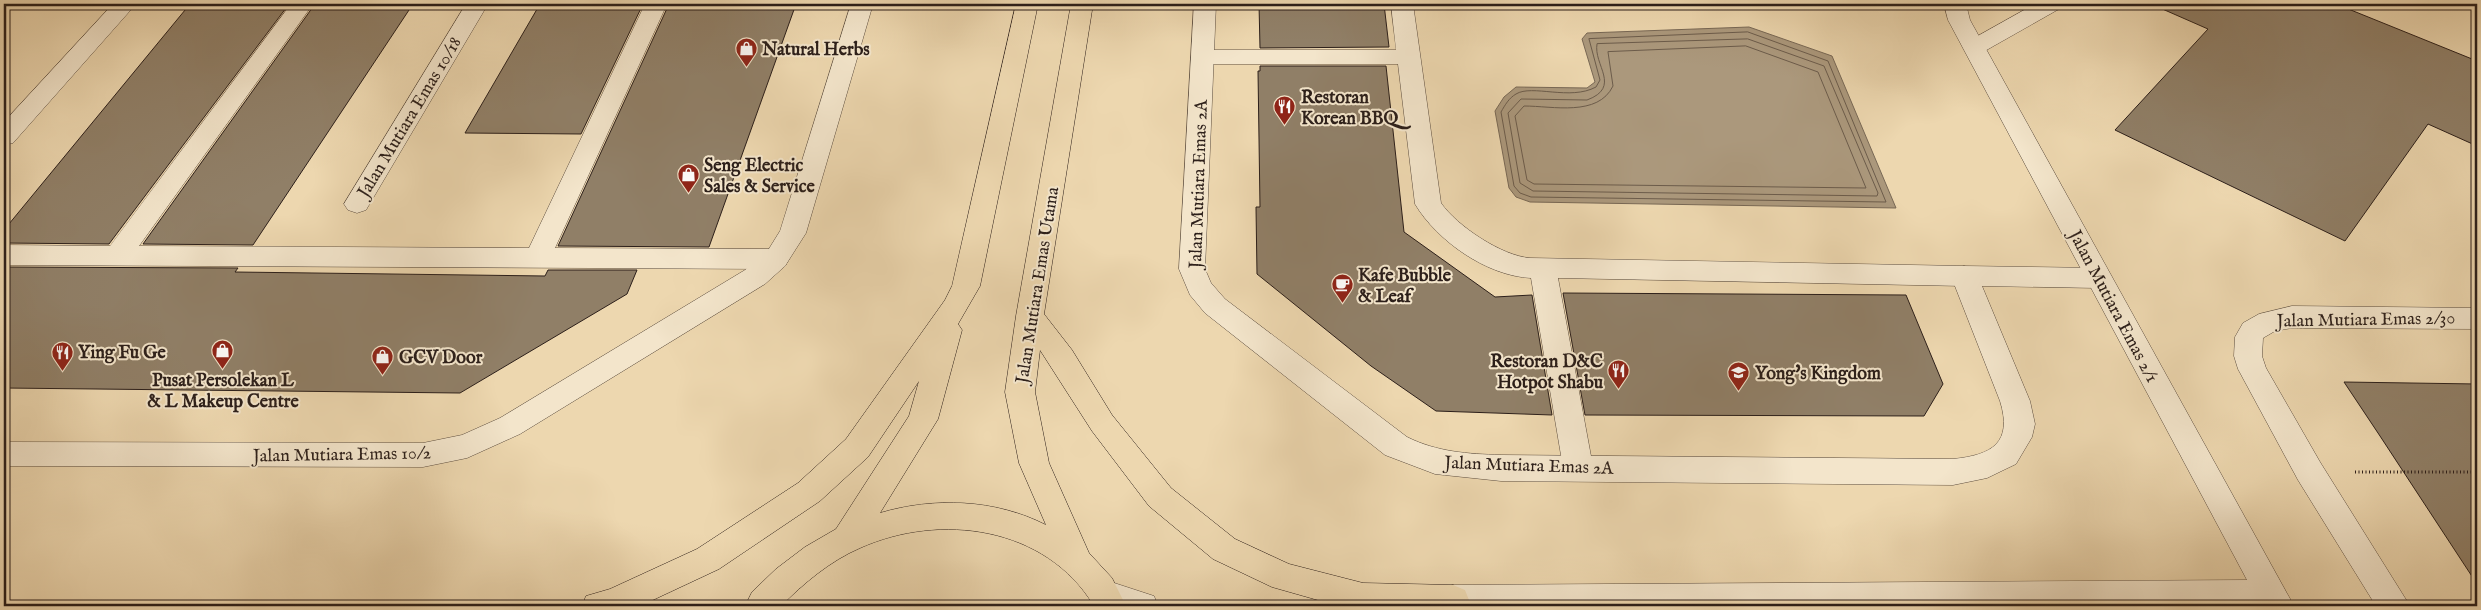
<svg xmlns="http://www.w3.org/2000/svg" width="2481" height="610" font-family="'IM FELL English',serif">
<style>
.water{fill:#ab987c;stroke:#786855}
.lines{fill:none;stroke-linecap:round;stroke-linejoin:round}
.shore{stroke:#6c5c4b;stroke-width:1}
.building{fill:#907f67;stroke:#2c1f1a}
.service-casing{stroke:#5c4d3f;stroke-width:1}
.minor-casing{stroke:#5c4d3f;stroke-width:1}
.tertiary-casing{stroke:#5c4d3f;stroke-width:1}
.primary-casing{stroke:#2c1f1a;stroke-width:1}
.path{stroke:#2c1f1a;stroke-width:3;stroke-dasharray:1 2.5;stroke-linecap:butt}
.service{fill:#f3e5cb;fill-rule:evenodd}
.minor{fill:#f3e5cb;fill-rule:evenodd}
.tertiary{fill:#f3e5cb;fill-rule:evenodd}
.primary{fill:#edd7af;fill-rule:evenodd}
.labels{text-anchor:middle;stroke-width:4;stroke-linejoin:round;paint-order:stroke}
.poi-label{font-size:18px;font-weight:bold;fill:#2c1f1a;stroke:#f3e5cb;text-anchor:start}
.street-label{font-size:18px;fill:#2c1f1a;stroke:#f3e5cb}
</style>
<rect width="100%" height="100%" fill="#edd7af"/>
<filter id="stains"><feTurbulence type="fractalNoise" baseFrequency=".004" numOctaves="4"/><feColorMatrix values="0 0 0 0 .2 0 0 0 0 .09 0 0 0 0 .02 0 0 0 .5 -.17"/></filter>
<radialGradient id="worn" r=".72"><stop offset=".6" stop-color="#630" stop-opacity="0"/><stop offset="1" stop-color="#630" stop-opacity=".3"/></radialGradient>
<path class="water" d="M1749 27 1832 56 1896 208 1530 202 1516 197 1509 188 1495 111 1504 97 1516 87 1587 88 1595 82 1582 39 1587 33Z"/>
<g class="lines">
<path class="shore" d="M1748 32 1828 61 1886 202 1531 197 1520 193 1514 186 1501 112C1505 105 1509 98 1516 94 1532 84 1570 101 1596 87L1600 80 1589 39Z
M1748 39 1824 66 1878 193 1877 196 1533 191 1520 183 1508 113 1521 99 1587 100C1622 87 1593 65 1597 44Z
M1746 46 1818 72 1866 188 1534 184 1527 180 1515 116 1524 106C1553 106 1598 117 1613 86L1608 52Z"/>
</g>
<path class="building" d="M190 4H289L109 244 4 243V230Z
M315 4H413L253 245 143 244Z
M540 4H643L581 134 465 133Z
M669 4H796L709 247 558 246Z
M1259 4H1384L1389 47 1260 48Z
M2151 4H2336L2477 61V146L2428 124 2345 241 2115 130 2208 29Z
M1260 66H1386L1404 232 1495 297 1532 295 1552 415 1436 411 1371 366 1257 274 1256 207H1260L1258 71H1260Z
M4 267 238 268 235 272 545 276 548 270H637L627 294 460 393 4 388Z
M1563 293 1906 295 1943 384 1924 416 1585 415Z
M2344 382 2477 384V584L2380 436Z"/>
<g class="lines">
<defs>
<path id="service" d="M291 4H313L139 246 529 248 645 4H667L555 248 776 249 785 252 789 259 785 266 776 269 4 265V245L110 246Z
M1391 4H1413L1441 203C1457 226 1502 256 1530 258L1964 266 1974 269 1977 276 1974 283 1964 286 1558 278 1593 467 1589 476 1578 480 1567 476 1563 467 1531 278C1487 276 1437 241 1415 204L1398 64H1203L1195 62 1191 57 1195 52 1203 50H1396Z
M2035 4H2062L2059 9 1983 52 1975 54 1967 52 1963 47 1967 42Z"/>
<path id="minor" d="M113 4H136L13 143 4 145V122Z
M466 4H488L366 210 357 213 348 210 344 204Z
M851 4H873L806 233 785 266 765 284 520 434 467 458 423 467 4 466V442L423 443 462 435 500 418 745 270 767 252 780 231Z
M1194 4H1216L1205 269 1211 283 1225 299 1407 437C1437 452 1468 454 1501 455L1953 459C1992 455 2013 443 2000 401L1951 276 1954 269 1964 266 2098 268 2108 271 2112 278 2108 285 2098 288 1982 286 2030 401 2035 424 2032 437 2016 464 1987 478 1953 485 1501 481 1435 474 1385 455 1205 313 1190 295 1179 269Z
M2292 306 2477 308V329L2292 328 2275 331 2263 338 2262 356 2266 368 2320 462 2410 606H2376L2298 480 2238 369 2234 356 2235 337 2243 323 2259 314Z"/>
<path id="tertiary" d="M1944 4H1966L1970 20 2294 606H1402L1406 596 1453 585 2247 580 1948 20Z
M1105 580 1154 596 1158 606H1099L1094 604 1089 594 1094 584Z"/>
<path id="primary" d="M1016 4H1038L980 286 958 324 962 330 938 419 880 513C934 497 995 499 1046 525L1019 463 1005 392 1016 316 1071 4H1093L1044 314 1072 350 1112 415 1171 488 1235 539 1289 564 1363 583 1453 585 1465 590 1469 600 1466 606H1339L1272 587 1213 559 1149 506 1092 431 1040 350 1035 392 1049 463 1089 553 1112 578 1126 606H1094C1046 526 940 512 860 548 830 561 804 583 781 606H745L752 592 776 569 805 547 836 529 909 416 919 381 868 457 820 501 719 569 640 606H582L586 596 610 589 697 549 798 483 846 439 945 300 952 286Z"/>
</defs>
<use href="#service" class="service-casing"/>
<use href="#minor" class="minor-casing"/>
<use href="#tertiary" class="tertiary-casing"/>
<use href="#primary" class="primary-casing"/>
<path class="path" d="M2355 472H2477"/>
<use href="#service" class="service"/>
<use href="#minor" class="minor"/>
<use href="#tertiary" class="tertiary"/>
<use href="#primary" class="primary"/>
</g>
<defs>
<symbol id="shop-pin" viewBox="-11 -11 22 30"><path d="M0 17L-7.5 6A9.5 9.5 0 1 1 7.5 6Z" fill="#8f2418" stroke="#f3e5cb"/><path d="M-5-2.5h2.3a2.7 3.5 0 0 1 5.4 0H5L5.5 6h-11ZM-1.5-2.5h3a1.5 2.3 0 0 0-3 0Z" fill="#fff"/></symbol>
<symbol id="restaurant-pin" viewBox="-11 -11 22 30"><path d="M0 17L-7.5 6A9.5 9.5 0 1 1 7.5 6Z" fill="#8f2418" stroke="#f3e5cb"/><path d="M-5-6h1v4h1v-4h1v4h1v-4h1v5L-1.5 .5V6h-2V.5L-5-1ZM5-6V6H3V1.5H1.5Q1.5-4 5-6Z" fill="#fff"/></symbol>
<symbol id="cafe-pin" viewBox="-11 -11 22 30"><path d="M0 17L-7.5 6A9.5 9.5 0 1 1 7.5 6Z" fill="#8f2418" stroke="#f3e5cb"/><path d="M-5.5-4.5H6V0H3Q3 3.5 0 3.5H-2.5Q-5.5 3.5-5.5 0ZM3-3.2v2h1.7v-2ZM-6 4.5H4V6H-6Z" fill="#fff"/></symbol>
<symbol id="school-pin" viewBox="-11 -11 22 30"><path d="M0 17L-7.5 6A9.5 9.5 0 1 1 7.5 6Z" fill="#8f2418" stroke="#f3e5cb"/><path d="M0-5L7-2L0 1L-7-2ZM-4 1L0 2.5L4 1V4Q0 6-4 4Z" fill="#fff"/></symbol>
</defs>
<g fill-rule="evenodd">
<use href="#shop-pin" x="734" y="36" width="25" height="34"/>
<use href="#restaurant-pin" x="1272" y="94" width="25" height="34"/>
<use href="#shop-pin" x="676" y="162" width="25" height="34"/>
<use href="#cafe-pin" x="1330" y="272" width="25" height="34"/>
<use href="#shop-pin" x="210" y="338" width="25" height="34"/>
<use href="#restaurant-pin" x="50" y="340" width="25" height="34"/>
<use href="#shop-pin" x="370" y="344" width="25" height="34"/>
<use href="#restaurant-pin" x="1606" y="358" width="25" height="34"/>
<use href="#school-pin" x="1726" y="360" width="25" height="34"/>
</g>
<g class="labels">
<g class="poi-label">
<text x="762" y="55">Natural Herbs</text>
<text x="1301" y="103">Restoran<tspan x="1301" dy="21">Korean BBQ</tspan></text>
<text x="704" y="171">Seng Electric<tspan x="704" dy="21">Sales &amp; Service</tspan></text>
<text x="1358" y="281">Kafe Bubble<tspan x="1358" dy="21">&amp; Leaf</tspan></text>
<text x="78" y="358">Ying Fu Ge</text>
<text x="399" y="363">GCV Door</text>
<text x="1603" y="367" text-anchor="end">Restoran D&amp;C<tspan x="1603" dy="21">Hotpot Shabu</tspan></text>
<text x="1755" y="379">Yong's Kingdom</text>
<text x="223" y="386" text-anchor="middle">Pusat Persolekan L<tspan x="223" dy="21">&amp; L Makeup Centre</tspan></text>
</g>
<g class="street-label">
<text transform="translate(409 117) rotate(-59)" y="6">Jalan Mutiara Emas 10/18</text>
<text transform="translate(1198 184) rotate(-88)" y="6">Jalan Mutiara Emas 2A</text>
<text transform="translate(1037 285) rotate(-81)" y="6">Jalan Mutiara Emas Utama</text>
<text transform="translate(2114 306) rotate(62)" y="6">Jalan Mutiara Emas 2/1</text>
<text transform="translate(2366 319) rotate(-1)" y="6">Jalan Mutiara Emas 2/30</text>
<text transform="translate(342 454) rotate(-1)" y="6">Jalan Mutiara Emas 10/2</text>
<text transform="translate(1529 465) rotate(2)" y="6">Jalan Mutiara Emas 2A</text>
</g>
</g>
<rect width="2481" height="610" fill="none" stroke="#edd7af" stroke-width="20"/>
<rect x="5" y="5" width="2471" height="600" fill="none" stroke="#2c1f1a" stroke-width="2.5"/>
<rect x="10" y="10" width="2461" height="590" fill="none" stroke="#2c1f1a"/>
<rect width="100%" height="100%" filter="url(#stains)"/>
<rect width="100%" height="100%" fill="url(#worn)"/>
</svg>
